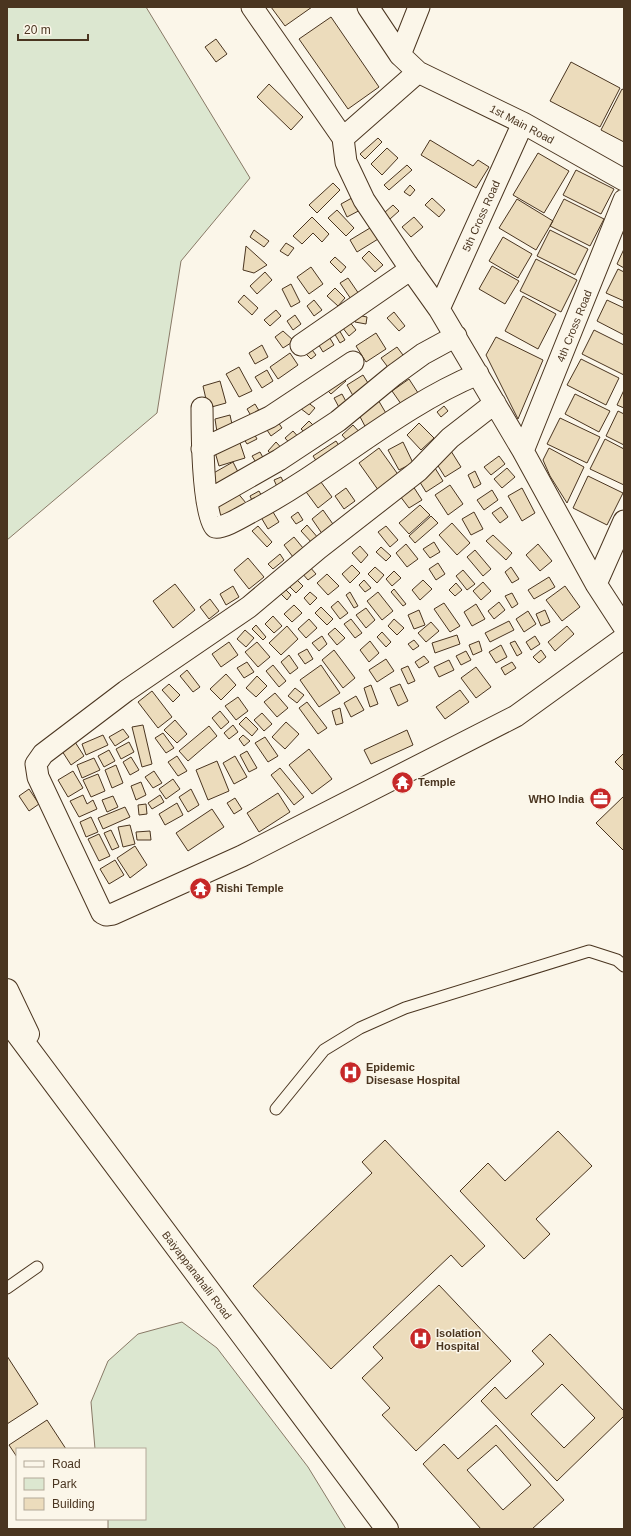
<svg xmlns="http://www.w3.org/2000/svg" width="631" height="1536" font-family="Arial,sans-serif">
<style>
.green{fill:#dce7d0;stroke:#887966}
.building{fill:#ecdcbc;stroke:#4a3520;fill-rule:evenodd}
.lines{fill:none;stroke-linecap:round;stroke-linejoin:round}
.lane-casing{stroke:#4a3520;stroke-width:13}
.street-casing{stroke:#4a3520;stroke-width:23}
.secondary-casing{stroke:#4a3520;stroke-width:24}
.lane{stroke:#fbf6e9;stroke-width:11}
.street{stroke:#fbf6e9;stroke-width:21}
.secondary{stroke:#fbf6e9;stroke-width:22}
.labels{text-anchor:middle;stroke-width:3;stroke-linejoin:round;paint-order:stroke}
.street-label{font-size:11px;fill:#4a3520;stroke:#fbf6e9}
.poi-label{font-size:11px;font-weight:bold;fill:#4a3520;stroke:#fbf6e9;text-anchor:start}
</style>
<rect width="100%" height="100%" fill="#fbf6e9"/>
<path class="green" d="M7 7H146L250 178 181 261 157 413 7 540Z
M182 1322 217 1348 308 1467 346 1529H108V1519H145V1449H95L91 1402 108 1361 138 1334Z"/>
<path class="building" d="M271 7H312L285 26Z
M331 17 379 87 348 109 299 39Z
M216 39 227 54 216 62 205 47Z
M571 62 620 88 600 127 550 101Z
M269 84 303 117 291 130 257 97Z
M622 89 624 90V142L601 130Z
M378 138 382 142 365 159 360 154Z
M430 140 473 166 478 160 489 167 476 188 421 155Z
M387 148 398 158 382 175 371 164Z
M538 153 569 171 544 213 513 195Z
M407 165 412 170 389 190 384 185Z
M576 170 614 189 601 214 563 195Z
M333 183 340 190 317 213 309 205Z
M410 185 415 190 410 196 404 192Z
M359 194 366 207 347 217 341 204Z
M432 198 445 210 439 217 425 205Z
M517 199 553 221 536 250 499 228Z
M564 199 604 219 590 246 550 226Z
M393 205 399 211 390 219 384 213Z
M337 210 354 228 346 236 328 218Z
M312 217 329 234 322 242 313 233 302 244 293 236Z
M414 217 423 227 411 237 402 227Z
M375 225 383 236 357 252 350 240Z
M254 230 269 241 264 247 250 237Z
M550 230 588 249 575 275 537 256Z
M503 237 532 254 518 278 489 261Z
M286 243 294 248 288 256 280 251Z
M246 246 267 265 254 273 243 270Z
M624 249V268L617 264Z
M369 251 383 265 375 272 362 258Z
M335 257 346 267 341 273 330 262Z
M536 259 577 280 561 312 520 291Z
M492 266 519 281 505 304 479 289Z
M311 267 323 284 309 294 297 277Z
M618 269 624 272V301L606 293Z
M265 272 272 280 257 294 250 286Z
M348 278 359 294 351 299 340 283Z
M291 284 300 302 291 307 282 289Z
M335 288 345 298 338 306 327 296Z
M244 295 258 308 252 315 238 302Z
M523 296 556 314 538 349 505 331Z
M314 300 322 310 314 316 307 306Z
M607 300 624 308V335L597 321Z
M276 310 281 316 270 326 264 320Z
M394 312 405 326 399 331 387 318Z
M295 315 301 324 293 330 287 321Z
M357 315 367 317 366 324 355 322Z
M349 321 356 330 349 336 342 327Z
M338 328 345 340 340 343 333 331Z
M594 330 624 345V375L582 354Z
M283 331 294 341 283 348 275 337Z
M376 333 386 349 366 362 356 346Z
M328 335 334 345 323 352 317 342Z
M496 337 543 360 518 419 486 355Z
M262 345 268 357 255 364 249 353Z
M309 346 316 355 311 359 303 351Z
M397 347 409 363 393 374 381 358Z
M290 353 298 365 278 379 270 367Z
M581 359 619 378 606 405 567 385Z
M239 367 252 391 239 397 226 374Z
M267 370 273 381 262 388 255 377Z
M339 374 346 381 331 394 324 387Z
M363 375 373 391 356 401 347 385Z
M409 379 422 399 406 411 392 391Z
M220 381 226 403 208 408 203 386Z
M624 390V408L617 405Z
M342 394 350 409 342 413 334 398Z
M575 394 610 411 599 432 565 414Z
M377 398 390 420 368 432 356 409Z
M306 401 315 408 309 415 300 408Z
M255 404 261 414 253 419 247 409Z
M444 406 448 411 441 417 437 412Z
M618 411 624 414V445L606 436Z
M230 415 233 429 217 432 215 419Z
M274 416 282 428 271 436 263 424Z
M560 418 600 437 587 463 547 444Z
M309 421 317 429 310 437 301 429Z
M419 423 434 438 421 450 407 435Z
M353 425 362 435 351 445 342 435Z
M251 428 257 439 247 444 241 434Z
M293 431 302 441 294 448 285 438Z
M238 437 245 458 219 466 213 445Z
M605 439 624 449V485L590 469Z
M336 441 342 450 319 465 313 456Z
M276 442 285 452 278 460 268 451Z
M403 442 413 463 399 470 388 450Z
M379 448 402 480 381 494 359 463Z
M549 448 584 467 567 503 550 476 543 460Z
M451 451 461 467 445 477 435 461Z
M260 452 267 465 260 469 252 456Z
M499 456 505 464 491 475 484 467Z
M233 462 241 478 218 491 210 475Z
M435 468 443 481 426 492 418 479Z
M507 468 515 477 502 488 494 479Z
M475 471 481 484 474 488 468 475Z
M315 474 332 497 318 508 301 485Z
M588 476 623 493 607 525 573 508Z
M281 477 287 489 280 493 274 480Z
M411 483 422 500 409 508 397 492Z
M450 485 463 504 448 515 435 495Z
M346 488 355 501 344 509 335 496Z
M522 488 535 513 522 521 508 496Z
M492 490 498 500 484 510 477 500Z
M236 491 246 503 224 523 214 511Z
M259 491 265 502 255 507 250 496Z
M420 505 430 515 409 534 399 523Z
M270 507 279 522 268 529 259 514Z
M501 507 508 517 500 523 492 513Z
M323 510 335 527 323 535 312 519Z
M298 512 303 520 296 524 291 517Z
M474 512 483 529 471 535 462 519Z
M431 516 438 523 415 543 409 536Z
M452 523 470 543 457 555 439 535Z
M307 525 319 539 313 544 301 531Z
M258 526 272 542 267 547 252 531Z
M386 526 398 540 390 547 378 532Z
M493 535 512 553 506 560 486 541Z
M294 537 303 548 293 557 284 545Z
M434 542 440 552 430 558 423 549Z
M406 544 418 559 407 567 396 553Z
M538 544 552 561 540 571 526 555Z
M360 546 368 555 361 563 352 553Z
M381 547 391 556 386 561 376 552Z
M475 550 491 569 483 576 467 557Z
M280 554 284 560 273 569 268 564Z
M248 558 264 577 249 589 234 570Z
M438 563 445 574 436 580 429 569Z
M352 565 360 573 350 583 342 574Z
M309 566 316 574 308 580 301 572Z
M375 567 384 575 377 583 368 574Z
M511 567 519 579 512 583 505 572Z
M463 570 475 584 467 590 456 576Z
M394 571 401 578 392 586 386 579Z
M327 574 339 586 328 595 317 583Z
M549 577 555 587 534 599 528 590Z
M295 578 303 586 296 593 288 585Z
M364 580 371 588 365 592 359 585Z
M423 580 432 589 420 600 412 590Z
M483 582 491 591 481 600 473 591Z
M456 583 462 590 455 596 449 590Z
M175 584 195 610 173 628 153 601Z
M233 586 239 597 226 605 220 594Z
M565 586 580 607 562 621 546 600Z
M283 587 291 595 287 600 279 592Z
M394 589 406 604 403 606 391 592Z
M310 592 317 598 310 605 304 598Z
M350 592 358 606 354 608 346 595Z
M378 592 393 611 382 620 367 601Z
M512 593 518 604 512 608 505 596Z
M210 599 219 611 209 619 200 607Z
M338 601 348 613 340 619 331 607Z
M499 602 505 610 494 619 488 611Z
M444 603 460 626 450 632 434 609Z
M476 604 485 619 472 626 464 612Z
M294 605 302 613 292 622 284 614Z
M321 607 333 619 327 625 315 613Z
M366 608 375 620 366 628 356 615Z
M419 610 425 625 414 629 408 615Z
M545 610 550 622 541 626 536 614Z
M528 611 536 624 524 632 516 619Z
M273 616 282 626 274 633 265 624Z
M309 619 317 628 306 638 298 629Z
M351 619 362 633 355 638 344 624Z
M394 619 404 628 397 635 388 626Z
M509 621 514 630 490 642 485 633Z
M431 622 439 631 426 642 418 633Z
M256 625 266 637 263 640 252 629Z
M287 626 298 639 281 655 269 643Z
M567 626 574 634 555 651 548 642Z
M335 628 345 638 337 645 328 634Z
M245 630 254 638 246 647 237 639Z
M382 632 391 642 386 647 377 637Z
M457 635 460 644 435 653 432 643Z
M322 636 327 644 319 651 312 643Z
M535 636 540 644 531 650 526 642Z
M414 640 419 646 413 650 408 644Z
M370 641 379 653 369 662 360 650Z
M479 641 482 651 473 655 469 645Z
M515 641 522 653 517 656 510 643Z
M229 642 238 655 221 667 212 654Z
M257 642 270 657 258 667 245 652Z
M501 645 507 657 496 663 489 652Z
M307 649 313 659 305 664 298 654Z
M334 650 355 678 343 688 322 660Z
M541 650 546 657 539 663 533 657Z
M466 651 471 660 461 665 456 656Z
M289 655 298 668 290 674 281 662Z
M424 656 429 662 419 668 415 662Z
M386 659 394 671 377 682 369 670Z
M449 660 454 670 439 677 434 667Z
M247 662 254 672 244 678 237 668Z
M512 662 516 668 505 675 501 668Z
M273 665 286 681 279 687 266 671Z
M321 665 340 693 319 707 300 680Z
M408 666 415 681 408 684 401 669Z
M476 667 491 687 476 698 461 678Z
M187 670 200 687 193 692 180 676Z
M226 674 236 685 221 700 210 689Z
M257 676 267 686 256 697 246 688Z
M169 684 180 695 173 702 162 690Z
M400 684 408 701 398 706 390 688Z
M371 685 378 704 370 707 364 688Z
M295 688 304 695 297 703 288 696Z
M460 690 469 702 445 719 436 707Z
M152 691 172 717 158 728 138 702Z
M275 693 288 708 277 717 264 702Z
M356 696 364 710 351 717 344 703Z
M238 697 248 711 236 720 225 706Z
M307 702 327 728 318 734 299 708Z
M340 708 343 723 336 725 332 711Z
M220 711 229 722 221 729 212 718Z
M262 713 272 724 264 731 254 720Z
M246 717 258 729 252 736 239 724Z
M175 720 187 734 177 743 164 730Z
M286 722 299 734 285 749 272 737Z
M143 725 152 764 142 767 132 727Z
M233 725 238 732 229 739 224 733Z
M209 726 217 736 188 761 179 751Z
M123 729 129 737 115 746 109 737Z
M407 730 413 745 371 764 364 750Z
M163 733 174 748 166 753 155 738Z
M103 735 108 745 86 755 82 744Z
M243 735 250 741 244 746 239 739Z
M265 737 278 756 268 762 255 743Z
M75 742 84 756 71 765 62 751Z
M129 742 134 752 121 759 116 749Z
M309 749 332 779 312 794 289 765Z
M109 750 115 761 104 767 98 756Z
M247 751 257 768 249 772 240 755Z
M624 753V771L615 762Z
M177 756 187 771 178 776 168 762Z
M235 756 247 777 234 784 223 763Z
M131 757 139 770 130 775 123 762Z
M94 758 100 770 82 778 77 765Z
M217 761 229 791 208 800 196 770Z
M116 765 123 783 112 788 105 770Z
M280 768 304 797 294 805 271 775Z
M73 771 83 788 68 797 58 780Z
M154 771 162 783 153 788 145 777Z
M98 774 105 791 91 797 83 780Z
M173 779 180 789 166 799 159 789Z
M141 782 146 795 136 800 131 786Z
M29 789 39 804 29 811 19 796Z
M191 789 199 805 188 812 179 797Z
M278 793 290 812 259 832 247 813Z
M83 795 87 804 93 800 97 809 79 817 70 801Z
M160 795 164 802 152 809 148 803Z
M113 796 118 807 107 812 102 800Z
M624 796V851L596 823Z
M235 798 242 809 234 814 227 803Z
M177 803 183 815 165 825 159 814Z
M146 804 147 814 139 815 138 805Z
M125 807 130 817 103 829 98 818Z
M212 809 224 827 188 851 176 833Z
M91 817 98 832 86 837 80 822Z
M130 825 135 844 123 847 118 827Z
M111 830 119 847 112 850 104 833Z
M150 831 151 840H137L136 832Z
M99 834 110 856 99 861 88 839Z
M135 846 147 865 130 878 117 858Z
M115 860 124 875 109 884 100 869Z
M558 1131 592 1166 536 1219 550 1234 524 1259 460 1191 488 1163 505 1181Z
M385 1140 485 1246 462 1267 451 1255 331 1369 253 1286 372 1173 362 1162Z
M439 1285 511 1361 416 1451 382 1415 390 1408 362 1378 383 1358 373 1347Z
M550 1334 624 1411V1416L557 1481 481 1401 495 1387 506 1399 544 1364 532 1351ZM562 1384 595 1418 564 1448 531 1414Z
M7 1356 38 1404 7 1424Z
M47 1420 66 1449H17V1457L9 1445Z
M496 1425 564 1500 532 1529H481L423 1464 444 1444 458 1459ZM496 1445 531 1485 503 1510 467 1470Z"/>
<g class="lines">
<defs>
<path id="lane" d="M276 1109 324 1050 360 1028 405 1008 589 951 617 960 624 966
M7 1288 37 1267"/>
<path id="street" d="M252 7 343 138 418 72
M368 7 400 55
M419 7 400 55 418 72 523 123 624 180
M343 138 346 162 364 200 407 264 439 309 523 451 596 584 624 627
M439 309 523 123
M301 345 411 269
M495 403 450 438 418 471 318 549 249 607 126 691 43 754 36 764 38 777 102 913 106 915 113 914 242 856 516 716 624 638
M202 408C202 425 203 521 215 527 221 530 247 514 253 511 331 470 396 408 478 374
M202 449 270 417 353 362
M523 451 624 200
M207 501 279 460 338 421 394 375 423 354 456 336
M596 584 624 521"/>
<path id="secondary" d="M7 990 28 1034
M7 1020 387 1529"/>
</defs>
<use href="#lane" class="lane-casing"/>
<use href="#street" class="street-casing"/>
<use href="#secondary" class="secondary-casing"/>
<use href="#lane" class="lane"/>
<use href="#street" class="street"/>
<use href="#secondary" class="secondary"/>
</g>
<defs>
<symbol id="temple-disc" viewBox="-11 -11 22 22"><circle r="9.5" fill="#c62828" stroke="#fbf6e9"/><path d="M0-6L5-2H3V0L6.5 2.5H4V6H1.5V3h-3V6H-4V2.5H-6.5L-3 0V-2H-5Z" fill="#fff"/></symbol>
<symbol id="office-disc" viewBox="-11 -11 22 22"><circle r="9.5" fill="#c62828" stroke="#fbf6e9"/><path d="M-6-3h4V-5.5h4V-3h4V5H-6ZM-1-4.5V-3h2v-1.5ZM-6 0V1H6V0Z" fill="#fff"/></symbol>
<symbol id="hospital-disc" viewBox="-11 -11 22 22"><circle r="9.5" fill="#c62828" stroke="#fbf6e9"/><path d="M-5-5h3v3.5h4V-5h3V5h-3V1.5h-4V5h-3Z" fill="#fff"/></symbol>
</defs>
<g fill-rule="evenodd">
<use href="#temple-disc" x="390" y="770" width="25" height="25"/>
<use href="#office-disc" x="588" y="786" width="25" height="25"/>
<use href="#temple-disc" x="188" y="876" width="25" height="25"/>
<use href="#hospital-disc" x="338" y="1060" width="25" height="25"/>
<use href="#hospital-disc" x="408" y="1326" width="25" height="25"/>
</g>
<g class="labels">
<g class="street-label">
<text transform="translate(522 124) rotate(28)" y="4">1st Main Road</text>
<text transform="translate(481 216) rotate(-66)" y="4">5th Cross Road</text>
<text transform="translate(574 326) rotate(-68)" y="4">4th Cross Road</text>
<text transform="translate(197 1275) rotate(53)" y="4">Baiyappanahalli Road</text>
</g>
<g class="poi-label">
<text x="418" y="786">Temple</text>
<text x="584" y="803" text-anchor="end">WHO India</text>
<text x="216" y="892">Rishi Temple</text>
<text x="366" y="1071">Epidemic<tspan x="366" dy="13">Disesase Hospital</tspan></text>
<text x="436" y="1337">Isolation<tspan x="436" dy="13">Hospital</tspan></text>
</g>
</g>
<rect width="631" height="1536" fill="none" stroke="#4a3520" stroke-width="16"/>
<rect x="16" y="1448" width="130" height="72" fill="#fbf6e9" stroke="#b4a999"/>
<rect x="24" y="1461" width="20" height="6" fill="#fbf6e9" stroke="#b4a999"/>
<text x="52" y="1468" font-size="12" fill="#4a3520">Road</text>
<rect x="24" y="1478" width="20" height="12" fill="#dce7d0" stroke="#b4a999"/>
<text x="52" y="1488" font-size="12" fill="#4a3520">Park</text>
<rect x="24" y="1498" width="20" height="12" fill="#ecdcbc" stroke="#b4a999"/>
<text x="52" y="1508" font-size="12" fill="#4a3520">Building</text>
<path d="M18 34v6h70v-6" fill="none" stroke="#4a3520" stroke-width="2"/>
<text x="24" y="34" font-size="12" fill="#4a3520" stroke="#fbf6e9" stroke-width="3" paint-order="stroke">20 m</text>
</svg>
